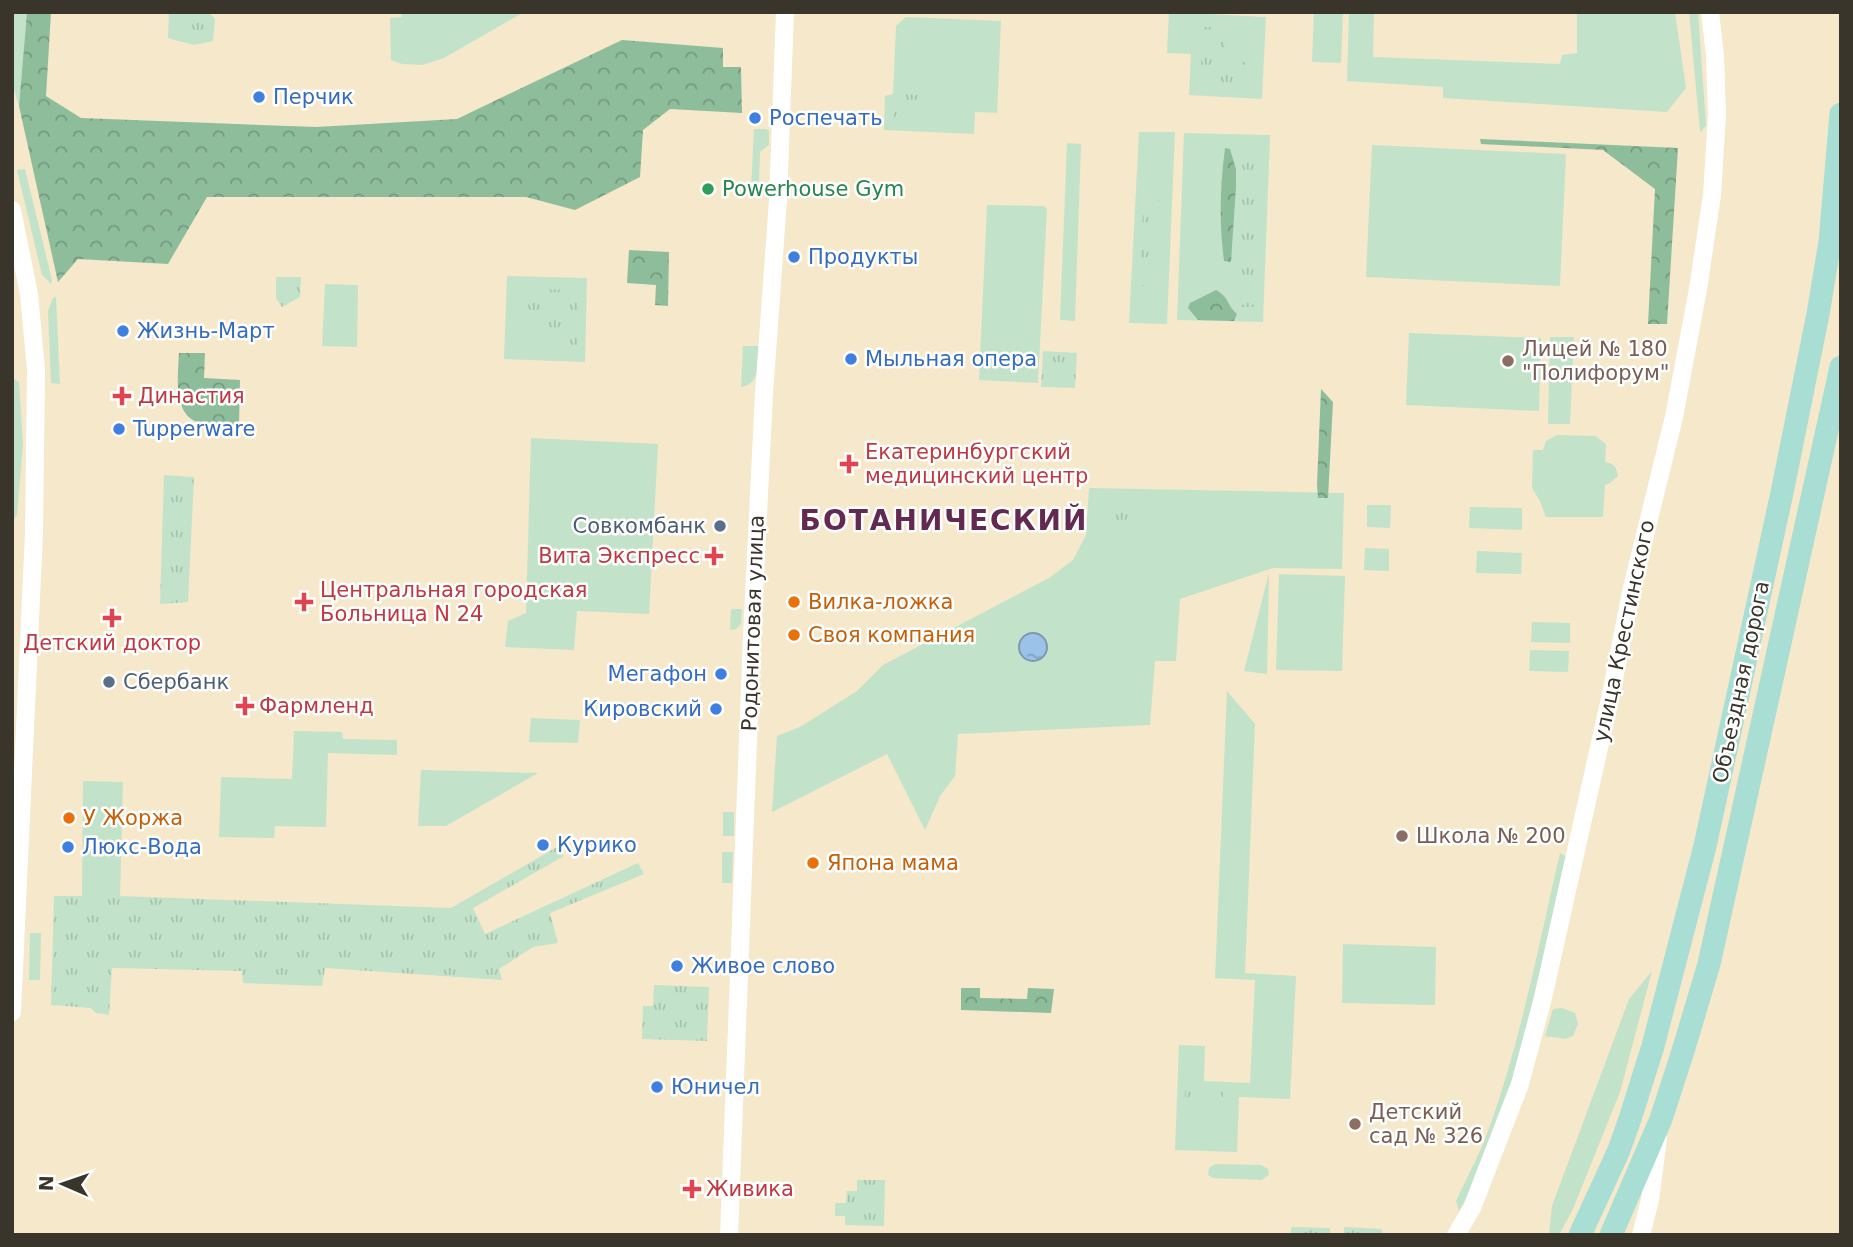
<svg xmlns="http://www.w3.org/2000/svg" width="1853" height="1247" font-family="'DejaVu Sans',sans-serif">
<style>
.green{fill:#c2e3ca}
.forest{fill:url(#forest-crowns)}
.park{fill:url(#park-tufts)}
.water{fill:url(#water-ripples);stroke:#7e98b0;stroke-width:2}
.lines{fill:none;stroke-linecap:round;stroke-linejoin:round}
.minor{stroke:#fff;stroke-width:18}
.major{stroke:#a8ded4;stroke-width:23}
.shop-dot{fill:#3f7fe0;stroke:#fff;stroke-width:2.5}
.leisure-dot{fill:#2e9e5b;stroke:#fff;stroke-width:2.5}
.education-dot{fill:#8d6e63;stroke:#fff;stroke-width:2.5}
.health-dot{fill:#e0444e;stroke:#fff;stroke-width:2.5}
.service-dot{fill:#5c6f8a;stroke:#fff;stroke-width:2.5}
.food-dot{fill:#e8710a;stroke:#fff;stroke-width:2.5}
.labels{text-anchor:middle;stroke-width:5;stroke-linejoin:round;paint-order:stroke}
.shop-label{font-size:21px;fill:#366cbe;stroke:#fff;text-anchor:start}
.leisure-label{font-size:21px;fill:#27864d;stroke:#fff;text-anchor:start}
.education-label{font-size:21px;fill:#785e54;stroke:#fff;text-anchor:start}
.health-label{font-size:21px;fill:#be3a42;stroke:#fff;text-anchor:start}
.service-label{font-size:21px;fill:#4e5e75;stroke:#fff;text-anchor:end}
.food-label{font-size:21px;fill:#c56008;stroke:#fff;text-anchor:start}
.street-label{font-size:21px;fill:#3a352a;stroke:#fff}
.district-label{font-size:28px;font-weight:bold;letter-spacing:2px;fill:#642950;stroke:#fff}
</style>
<defs>
<pattern id="forest-crowns" width="20" height="18" patternUnits="userSpaceOnUse" patternTransform="scale(1.75)"><rect width="20" height="18" fill="#8ebd9b"/><path d="M2 6a3 3 0 1 1 6 0M12 15a3 3 0 1 1 6 0" fill="none" stroke="#759a7f"/></pattern>
<pattern id="park-tufts" width="24" height="20" patternUnits="userSpaceOnUse" patternTransform="scale(1.75)"><rect width="24" height="20" fill="#c2e3ca"/><path d="M3 7l-1-3M5 7V3M7 7l1-3M15 17l-1-3M17 17v-4M19 17l1-3" fill="none" stroke="#a7c3ae"/></pattern>
<pattern id="water-ripples" width="26" height="14" patternUnits="userSpaceOnUse" patternTransform="scale(1.75)"><rect width="26" height="14" fill="#9bc3ea"/><path d="M2 4q2-2 4 0t4 0M15 11q2-2 4 0t4 0" fill="none" stroke="#7f9fbe"/></pattern>
</defs>
<rect width="100%" height="100%" fill="#f5e8cb"/>
<path class="green" d="M12 12H27L19 106 12 84Z
M402 12H524L444 58 423 65 402 64 391 60 390 18 401 17Z
M1169 12 1266 17 1262 99 1189 95 1191 54 1167 53Z
M1314 12H1343L1341 63 1312 62Z
M1349 12H1374L1373 57 1560 64 1562 55 1577 53V12H1675L1686 88 1667 112 1443 98V87L1347 81Z
M1689 12H1698L1706 125 1701 132 1700 131Z
M906 17 1001 21 997 113 975 112 974 134 884 130 885 96 893 94 896 26Z
M754 129H766L769 131V145L760 152 759 183 769 185C763 189 759 191 751 190Z
M1139 132H1175L1167 324 1129 323Z
M1184 133 1270 135 1263 322 1177 320Z
M1067 143 1081 144 1075 321 1060 320Z
M1372 145 1566 154 1560 286 1366 277Z
M25 169 52 280 51 284 42 275 17 170Z
M987 205 1043 206 1047 208 1038 383 979 380Z
M507 276 587 278 585 362 504 359Z
M325 284 358 285 357 347 322 346Z
M56 297 60 384 51 383 48 311 53 298Z
M1409 333 1541 338 1539 411 1406 405Z
M1550 337H1574L1570 424H1548Z
M743 346H759C758 363 761 384 741 387Z
M14 379 19 382 23 444 17 515 12 522V418Z
M1557 435 1595 436 1606 444 1605 462 1612 464 1616 468 1618 476 1610 483 1605 485 1603 517H1546L1540 501 1532 488 1533 450H1543L1546 441Z
M531 438 658 444 649 614 577 611 574 650 505 647 508 621 526 613Z
M1089 488 1344 493 1342 569 1273 568 1180 599 1176 661H1155L1150 725 958 734 955 776 940 796 925 830 887 754 772 812 777 736 800 727 857 691 883 665 1049 578 1073 560 1086 535Z
M1367 505H1391L1390 528 1367 527Z
M1470 507 1522 508V530L1469 528Z
M1365 548 1389 549V571L1364 570Z
M1477 551 1522 553 1521 574 1476 573Z
M1269 573 1267 674 1244 671Z
M1279 574 1345 576 1342 671 1276 670Z
M731 609H742L741 624 736 629 730 630Z
M1532 622 1570 623V643L1531 642Z
M1530 650 1569 651 1568 672 1529 671Z
M1227 691 1255 724 1245 973 1296 976 1290 1099 1239 1097 1237 1152 1175 1150 1179 1045 1205 1046 1204 1081 1250 1083 1255 980 1215 978Z
M531 718 580 720 578 743 529 742Z
M294 731 342 732 343 739 397 740V755L328 753 326 827 275 826 274 838 219 837 221 777 292 779Z
M421 770H425L538 773 446 826H418Z
M83 781 123 782 120 896 82 897Z
M723 812H734V836H723Z
M722 852H733L732 883H722Z
M1560 853 1565 856 1566 865 1510 1094 1473 1186 1459 1211 1456 1201C1468 1175 1482 1150 1491 1123 1522 1035 1539 943 1560 853Z
M30 933H41L40 980H29Z
M1343 944 1436 947 1435 1005 1342 1003Z
M1652 971 1620 1092 1573 1209 1559 1235H1549L1552 1206 1616 1034 1629 999Z
M1562 1008 1575 1013 1578 1024 1573 1036 1565 1039 1545 1036 1553 1009Z
M1215 1164 1261 1165 1268 1169 1269 1175 1261 1180 1213 1178 1208 1175 1209 1168Z"/>
<path class="forest" d="M27 12H51L46 96 81 118 316 127 457 119 622 40 723 48V67H741L742 113 670 109 643 130 640 177 575 210 526 197H207L168 264 78 259 58 282 19 106Z
M1480 139 1678 148 1667 324H1648L1655 189 1603 150 1481 144Z
M1225 148 1230 149 1236 169V187L1231 262 1224 261C1219 223 1220 186 1225 148Z
M629 250 669 252 668 306 655 305 656 285 627 283Z
M1216 290C1230 298 1226 304 1237 314L1234 321 1198 320 1188 308 1190 303Z
M179 353H205L204 378 240 380 239 425C227 425 211 426 200 423 172 416 178 375 179 353Z
M1321 389 1333 402 1328 498H1318L1317 485Z
M961 988H980V998L1027 999 1028 988 1054 989 1051 1013 961 1010Z"/>
<path class="park" d="M169 12H209L215 19 213 41 194 45 168 38Z
M1203 27 1227 28 1225 60 1245 62 1244 90 1200 87Z
M904 94 921 95 919 120 894 119 893 99 903 98Z
M1239 154H1260L1254 307H1233Z
M1144 188H1159L1155 286H1140Z
M276 277H301L300 297 282 307 276 298Z
M528 289 579 290 577 349H556L526 316Z
M1043 351 1077 353 1075 388 1041 387Z
M164 475 194 477 188 602 160 604Z
M1113 514a14 14 0 1 1 28 0a14 14 0 1 1-28 0Z
M557 847 564 856 473 908 485 934 638 863 644 874 550 913 558 943 533 947 499 969 502 980 325 968 322 986 243 983 242 971 112 968 109 1015 96 1013 91 1008 51 1005 54 896H120L451 908Z
M654 985 709 987 707 1041 642 1039 643 1006H653Z
M1186 1065C1196 1070 1200 1075 1204 1086H1223V1098L1203 1097 1200 1110 1188 1118 1184 1119Z
M857 1180H885L884 1226 845 1225V1216H835V1203H846L847 1191H857Z
M1291 1227 1330 1228V1233L1326 1235H1296L1291 1233Z
M1344 1227 1382 1229V1235H1344Z"/>
<path class="water" d="M1019 647a14 14 0 1 1 28 0a14 14 0 1 1-28 0Z"/>
<g class="lines">
<path class="minor" d="M12 210 29 294 36 370 34 533 12 1012
M729 1235 752 636 764 394 778 200 785 12
M1456 1235 1472 1208 1520 1084 1543 998 1611 694 1631 592 1674 417 1698 289 1712 195 1717 114 1715 56 1710 12
M1641 1235 1650 1200 1658 1138"/>
<path class="major" d="M1580 1235 1619 1150 1630 1119 1653 1046 1705 846 1783 488 1818 314 1830 242 1841 114
M1611 1235 1661 1119 1683 1051 1709 964 1841 367"/>
</g>
<g class="shop-dot">
<circle cx="259" cy="97" r="7"/>
<circle cx="755" cy="118" r="7"/>
<circle cx="794" cy="257" r="7"/>
<circle cx="123" cy="331" r="7"/>
<circle cx="851" cy="359" r="7"/>
<circle cx="119" cy="429" r="7"/>
<circle cx="721" cy="674" r="7"/>
<circle cx="716" cy="709" r="7"/>
<circle cx="543" cy="845" r="7"/>
<circle cx="68" cy="847" r="7"/>
<circle cx="677" cy="966" r="7"/>
<circle cx="657" cy="1087" r="7"/>
</g>
<circle class="leisure-dot" cx="708" cy="189" r="7"/>
<g class="education-dot">
<circle cx="1508" cy="361" r="7"/>
<circle cx="1402" cy="836" r="7"/>
<circle cx="1355" cy="1124" r="7"/>
</g>
<g class="health-dot">
<path d="M118.5 385.5h7v7h7v7h-7v7h-7v-7h-7v-7h7z"/>
<path d="M845.5 453.5h7v7h7v7h-7v7h-7v-7h-7v-7h7z"/>
<path d="M710.5 545.5h7v7h7v7h-7v7h-7v-7h-7v-7h7z"/>
<path d="M300.5 591.5h7v7h7v7h-7v7h-7v-7h-7v-7h7z"/>
<path d="M108.5 607.5h7v7h7v7h-7v7h-7v-7h-7v-7h7z"/>
<path d="M241.5 695.5h7v7h7v7h-7v7h-7v-7h-7v-7h7z"/>
<path d="M688.5 1178.5h7v7h7v7h-7v7h-7v-7h-7v-7h7z"/>
</g>
<g class="service-dot">
<circle cx="720" cy="526" r="7"/>
<circle cx="109" cy="682" r="7"/>
</g>
<g class="food-dot">
<circle cx="794" cy="602" r="7"/>
<circle cx="794" cy="635" r="7"/>
<circle cx="69" cy="818" r="7"/>
<circle cx="813" cy="863" r="7"/>
</g>
<g class="labels">
<g class="shop-label">
<text x="273" y="104">Перчик</text>
<text x="769" y="125">Роспечать</text>
<text x="808" y="264">Продукты</text>
<text x="137" y="338">Жизнь-Март</text>
<text x="865" y="366">Мыльная опера</text>
<text x="133" y="436">Tupperware</text>
<text x="707" y="681" text-anchor="end">Мегафон</text>
<text x="702" y="716" text-anchor="end">Кировский</text>
<text x="557" y="852">Курико</text>
<text x="82" y="854">Люкс-Вода</text>
<text x="691" y="973">Живое слово</text>
<text x="671" y="1094">Юничел</text>
</g>
<g class="leisure-label">
<text x="722" y="196">Powerhouse Gym</text>
</g>
<g class="education-label">
<text x="1522" y="356">Лицей № 180<tspan x="1522" dy="24">"Полифорум"</tspan></text>
<text x="1416" y="843">Школа № 200</text>
<text x="1369" y="1119">Детский<tspan x="1369" dy="24">сад № 326</tspan></text>
</g>
<g class="health-label">
<text x="138" y="403">Династия</text>
<text x="865" y="459">Екатеринбургский<tspan x="865" dy="24">медицинский центр</tspan></text>
<text x="700" y="563" text-anchor="end">Вита Экспресс</text>
<text x="320" y="597">Центральная городская<tspan x="320" dy="24">Больница N 24</tspan></text>
<text x="112" y="650" text-anchor="middle">Детский доктор</text>
<text x="259" y="713">Фармленд</text>
<text x="706" y="1196">Живика</text>
</g>
<g class="service-label">
<text x="706" y="533">Совкомбанк</text>
<text x="123" y="689" text-anchor="start">Сбербанк</text>
</g>
<g class="food-label">
<text x="808" y="609">Вилка-ложка</text>
<text x="808" y="642">Своя компания</text>
<text x="83" y="825">У Жоржа</text>
<text x="827" y="870">Япона мама</text>
</g>
<g class="street-label">
<text transform="translate(753 623) rotate(-88)" y="7">Родонитовая улица</text>
<text transform="translate(1624 631) rotate(-78)" y="7">улица Крестинского</text>
<text transform="translate(1741 682) rotate(-78)" y="7">Объездная дорога</text>
</g>
<g class="district-label">
<text x="944" y="530">БОТАНИЧЕСКИЙ</text>
</g>
</g>
<rect width="1853" height="1247" fill="none" stroke="#3a352a" stroke-width="28"/>
<g transform="translate(63 1184) rotate(272)" stroke="#ffffff" stroke-width="5" paint-order="stroke">
<path d="M0-5L12 26L0 18L-12 26Z" fill="#3a352a"/>
<text y="-10" font-size="19" font-weight="bold" text-anchor="middle" fill="#3a352a">N</text>
</g>
</svg>
